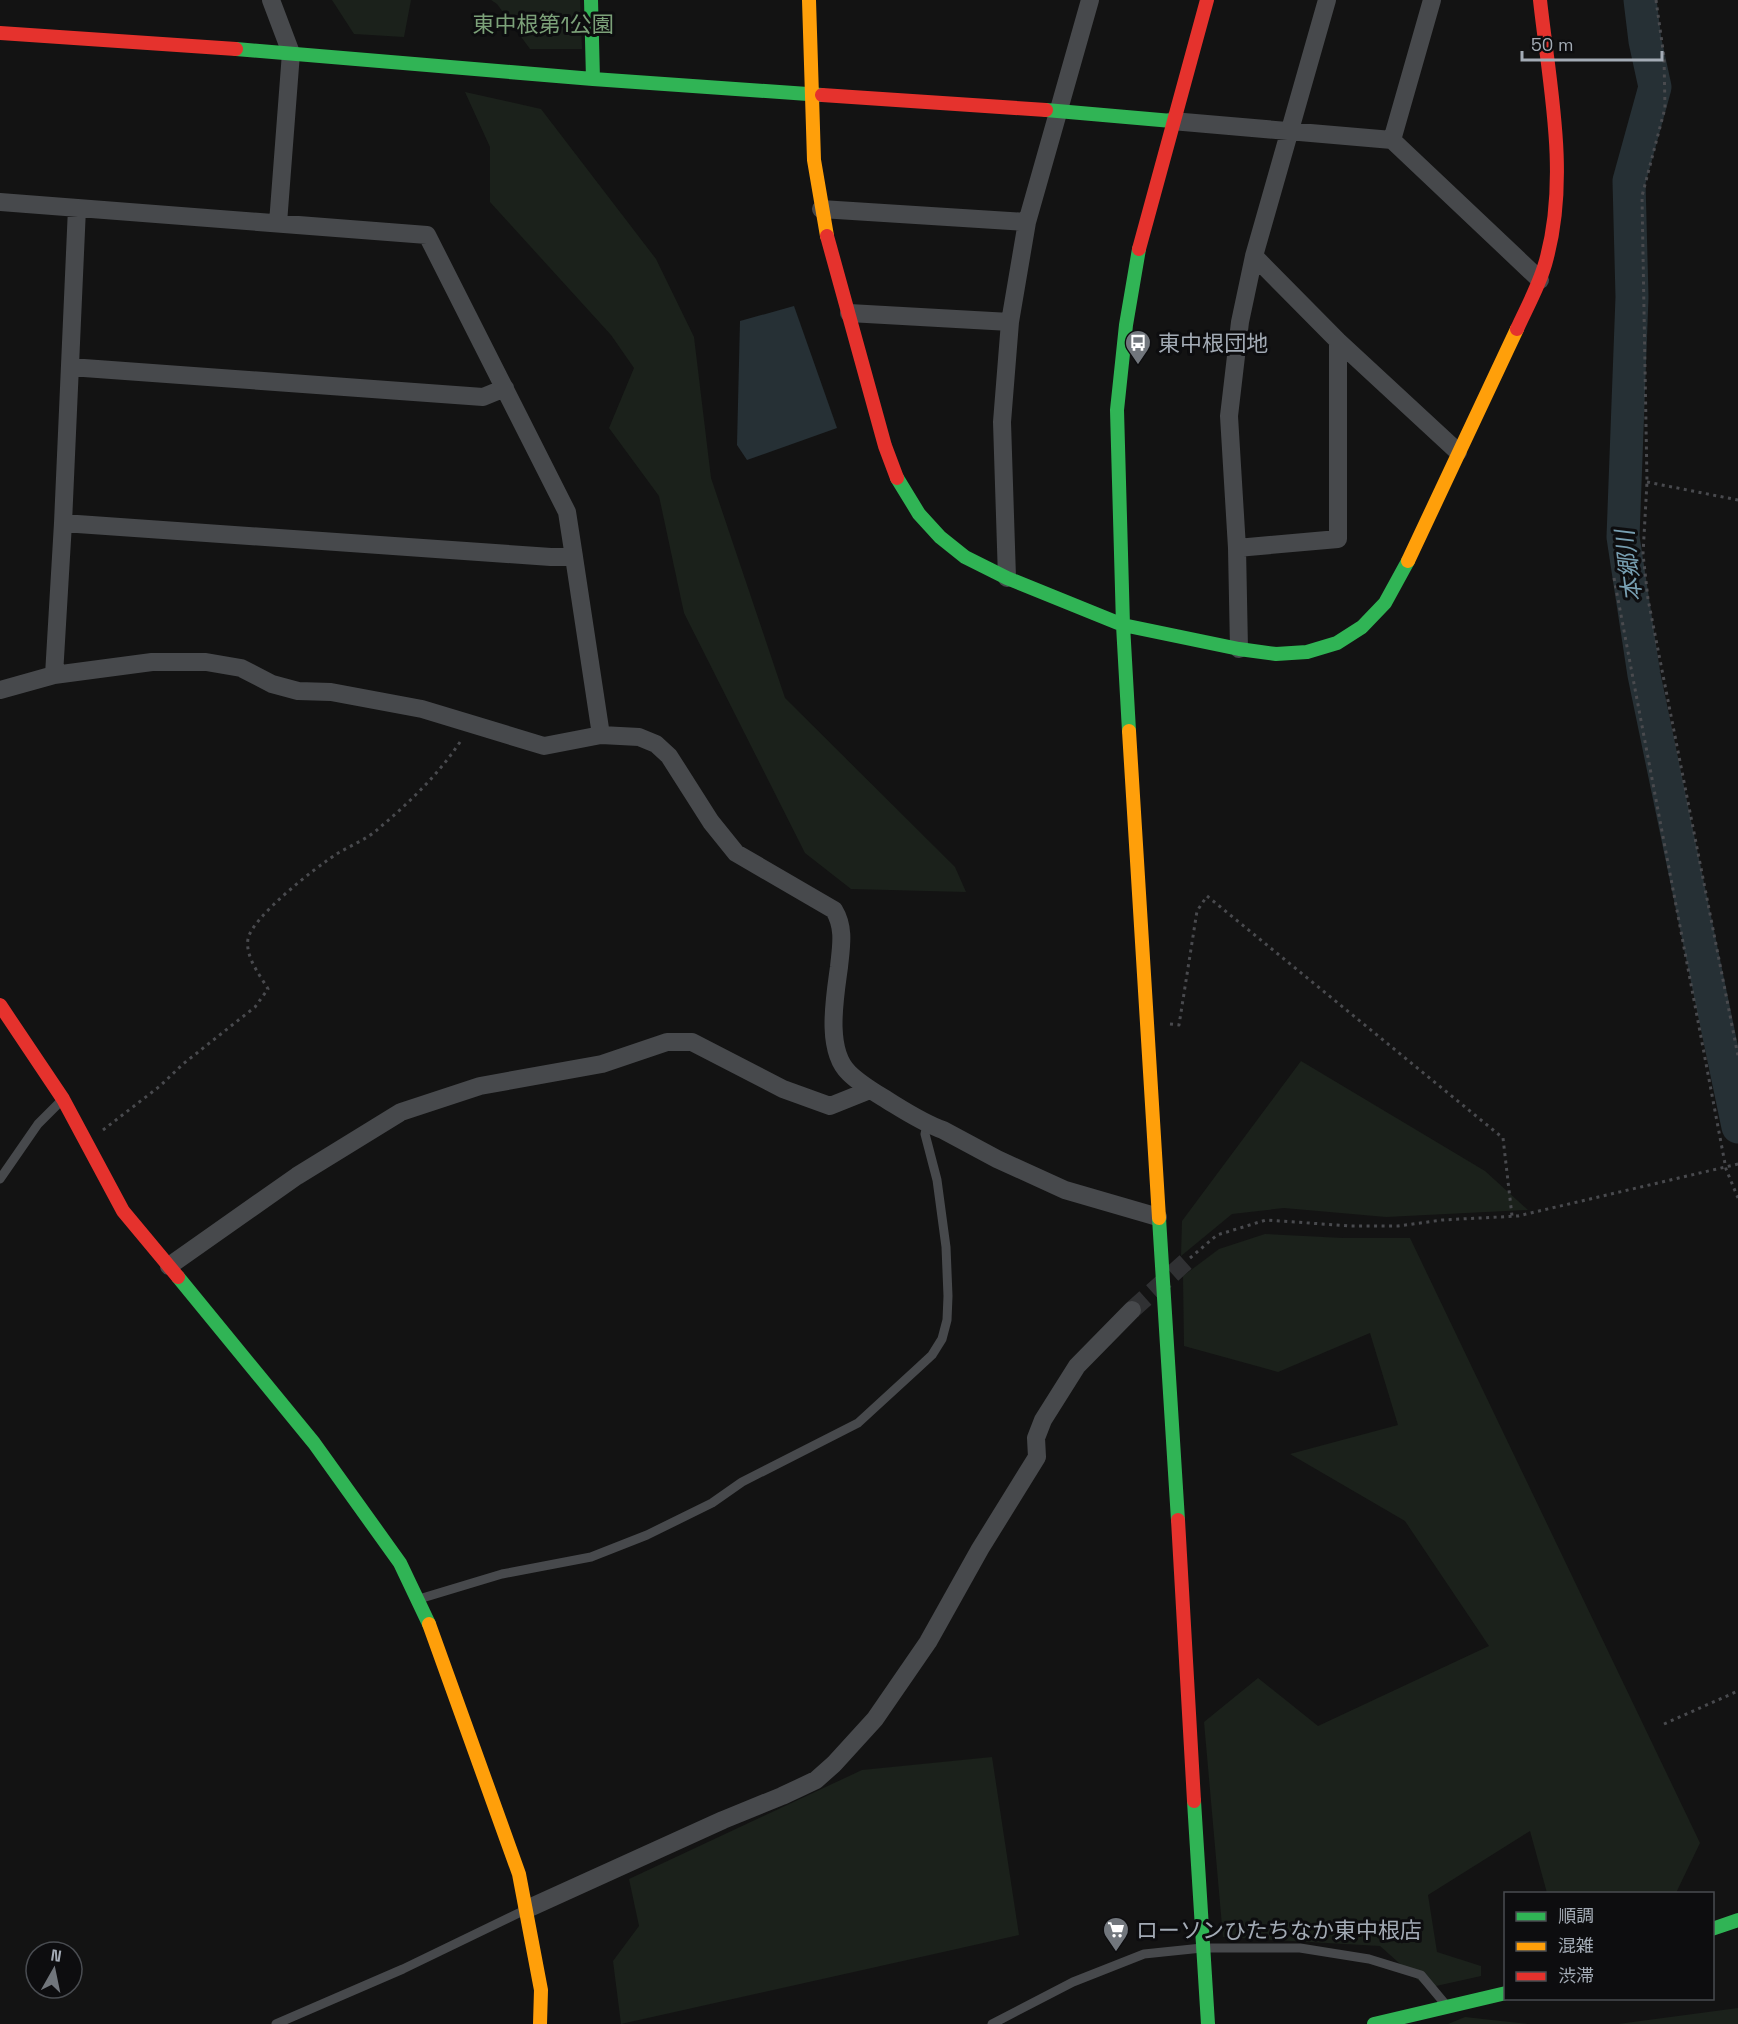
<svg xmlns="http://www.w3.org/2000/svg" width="1738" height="2024" font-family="'Space Grotesk','Noto Sans JP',sans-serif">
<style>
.green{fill:#1b211b}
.water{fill:#263035}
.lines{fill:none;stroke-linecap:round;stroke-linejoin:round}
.river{stroke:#263035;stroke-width:33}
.street-tunnel{stroke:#303133;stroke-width:18;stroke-dasharray:18 9;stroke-linecap:butt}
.path{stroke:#494a4e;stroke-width:3;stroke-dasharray:3 4.5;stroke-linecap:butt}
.lane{stroke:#47494c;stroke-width:9}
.street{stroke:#47494c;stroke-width:18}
.fast{stroke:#30b455;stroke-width:14}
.slow{stroke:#ff9f0a;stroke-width:14}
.jam{stroke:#e5322d;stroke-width:14}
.labels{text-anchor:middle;stroke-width:6;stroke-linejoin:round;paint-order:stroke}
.park-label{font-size:22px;fill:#7ca179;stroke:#0d0d0f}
.poi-label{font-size:22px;fill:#a3abb5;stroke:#0d0d0f;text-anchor:start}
.water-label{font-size:24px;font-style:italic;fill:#789fb2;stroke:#0d0d0f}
</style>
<rect width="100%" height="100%" fill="#131313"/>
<path class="green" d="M332 0H411L404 37 354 34Z
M491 0H580L582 49H530L497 4Z
M465 92 541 109 656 259 694 337 711 478 785 698 955 867 966 892 851 889 805 853 684 613 659 496 609 428 634 368 611 335 490 202V147Z
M1301 1061 1485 1171 1528 1210 1386 1217 1284 1208 1232 1214 1181 1256 1182 1221Z
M1265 1234 1343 1238H1410L1700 1843 1676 1893H1547L1530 1831 1428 1895 1437 1952 1481 1966V1976L1427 1988 1380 1946 1223 1937 1204 1722 1258 1678 1318 1726 1489 1646 1405 1521 1290 1454 1398 1425 1370 1333 1278 1372 1184 1346 1183 1276 1219 1249Z
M992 1757 1019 1935 621 2024 613 1961 639 1926 629 1879 862 1770Z
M1738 2008V2024H1618Z
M1465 2017 1528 2024H1448Z"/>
<path class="water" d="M794 306 837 428 747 460 737 445 740 321Z"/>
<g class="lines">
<path class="river" d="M1640 0 1645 41 1655 87 1629 181 1632 297 1623 537 1644 675 1738 1127"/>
<path class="street-tunnel" d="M1132 1310 1190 1258"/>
<path class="path" d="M1656 0 1664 57 1665 108 1642 196 1647 482 1643 554 1648 599 1738 1056
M1647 482 1738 500
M1614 578 1726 1169 1738 1198
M1170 1024 1179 1025 1197 911 1207 896 1503 1138 1512 1216
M103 1130 160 1086 183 1064 255 1007 268 989C260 975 245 957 248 939 252 917 315 868 335 855 349 846 366 840 378 829 409 803 440 773 462 739
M1190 1258 1217 1235 1266 1220 1351 1226H1398L1442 1220 1518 1216 1738 1164
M1664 1724 1738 1691"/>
<path class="lane" d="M0 1179 38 1124 61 1101
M419 1599 502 1574 591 1557 647 1535 712 1503 742 1482 858 1423 918 1368 932 1355 942 1339 947 1320 948 1296 946 1247 937 1180 925 1134 927 1125
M276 2024 403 1969 525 1910
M992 2024 1073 1982 1144 1954 1202 1948H1300L1369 1959 1421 1975 1446 2005"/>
<path class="street" d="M271 0 291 53 278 223
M1172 121 1392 140 1540 280
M1392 140 1432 0
M0 202 427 235 567 512 574 557
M821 209 1027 222
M1254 256 1338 341 1458 452
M849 313 1010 322
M70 367 483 397 505 388
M63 523 551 557H574L601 735
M1237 548 1338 539V341
M1007 578 1002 422 1010 322 1027 222 1090 0
M1239 649 1237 548 1229 416 1240 322 1254 256 1327 0
M54 675 63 523 77 208
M0 690 54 675 152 662H206L241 668 272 684 298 691 331 692 422 709 544 746 601 735 639 737 656 744 669 756 711 822 736 853 834 910C845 928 841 947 839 967 835 997 825 1050 849 1073 860 1084 874 1092 887 1100 905 1111 923 1123 943 1130L997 1159 1065 1190 1158 1217
M169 1266 297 1176 401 1112 480 1086 602 1064 667 1042H692L783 1089 830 1106 870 1090
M527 1909 723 1820 782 1796 816 1780 834 1764 875 1719 928 1642 980 1549 1037 1457 1036 1438 1043 1420 1077 1366 1132 1310"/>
<path class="fast" d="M591 0 593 79
M236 49 593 79 822 95
M1046 110 1172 121
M897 478 919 514 940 537 965 557 1007 578 1123 625 1239 649 1276 654 1307 652 1337 643 1362 627 1385 603 1408 561
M1129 731 1123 625 1117 410 1126 325 1139 249
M1159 1218 1178 1520
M178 1277 314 1443 400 1563 429 1624
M1194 1801 1208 2024
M1712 1929 1738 1920
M1374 2024 1506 1993"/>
<path class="slow" d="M809 0 814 160 827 236
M1408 561 1517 329
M1129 731 1159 1218
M429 1624 519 1874 541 1990 540 2024"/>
<path class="jam" d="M0 33 236 49
M822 95 1046 110
M827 236 885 446 897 478
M1139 249 1207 0
M1517 329C1528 305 1541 282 1547 257 1569 174 1549 83 1540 0
M0 1005 63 1099 123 1211 178 1277
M1178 1520 1194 1801"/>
</g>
<defs>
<symbol id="bus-pin" viewBox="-11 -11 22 30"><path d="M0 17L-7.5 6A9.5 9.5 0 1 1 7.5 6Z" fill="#71767c" stroke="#0d0d0f"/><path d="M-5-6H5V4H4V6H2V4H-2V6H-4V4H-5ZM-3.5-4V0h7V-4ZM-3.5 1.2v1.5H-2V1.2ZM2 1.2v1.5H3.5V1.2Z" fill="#fff"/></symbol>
<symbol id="supermarket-pin" viewBox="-11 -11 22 30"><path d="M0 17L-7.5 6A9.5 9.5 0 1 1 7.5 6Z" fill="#71767c" stroke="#0d0d0f"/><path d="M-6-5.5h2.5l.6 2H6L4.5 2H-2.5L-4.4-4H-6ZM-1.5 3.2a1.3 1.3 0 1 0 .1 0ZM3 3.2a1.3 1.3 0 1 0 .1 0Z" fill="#fff"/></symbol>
</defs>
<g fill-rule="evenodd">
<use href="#bus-pin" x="1123" y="328" width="30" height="40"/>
<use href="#supermarket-pin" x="1101" y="1915" width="30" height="40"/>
</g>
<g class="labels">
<g class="park-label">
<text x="543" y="32">東中根第1公園</text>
</g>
<g class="poi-label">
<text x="1158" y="351">東中根団地</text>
<text x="1136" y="1938">ローソンひたちなか東中根店</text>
</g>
<g class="water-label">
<text transform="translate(1629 566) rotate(-97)" y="8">本郷川</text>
</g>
</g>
<rect x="1504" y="1892" width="210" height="108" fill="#0d0d0f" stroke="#494c51" stroke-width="1.5"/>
<rect x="1516" y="1912" width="30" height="9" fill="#30b455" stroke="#494c51" stroke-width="1.5"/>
<text x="1558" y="1922" font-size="18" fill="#a3abb5">順調</text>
<rect x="1516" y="1942" width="30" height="9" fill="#ff9f0a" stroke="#494c51" stroke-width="1.5"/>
<text x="1558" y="1952" font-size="18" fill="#a3abb5">混雑</text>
<rect x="1516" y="1972" width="30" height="9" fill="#e5322d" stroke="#494c51" stroke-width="1.5"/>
<text x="1558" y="1982" font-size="18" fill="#a3abb5">渋滞</text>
<g transform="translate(54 1970) rotate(9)"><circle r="28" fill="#0d0d0f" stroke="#494c51" stroke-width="1.5"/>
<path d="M0-4.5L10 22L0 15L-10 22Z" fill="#71767c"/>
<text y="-9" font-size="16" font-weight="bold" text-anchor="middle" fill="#a3abb5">N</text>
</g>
<path d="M1522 51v9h140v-9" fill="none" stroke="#a3abb5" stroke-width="3"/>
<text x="1531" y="51" font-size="18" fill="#a3abb5" stroke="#0d0d0f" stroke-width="4.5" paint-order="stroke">50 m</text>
</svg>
